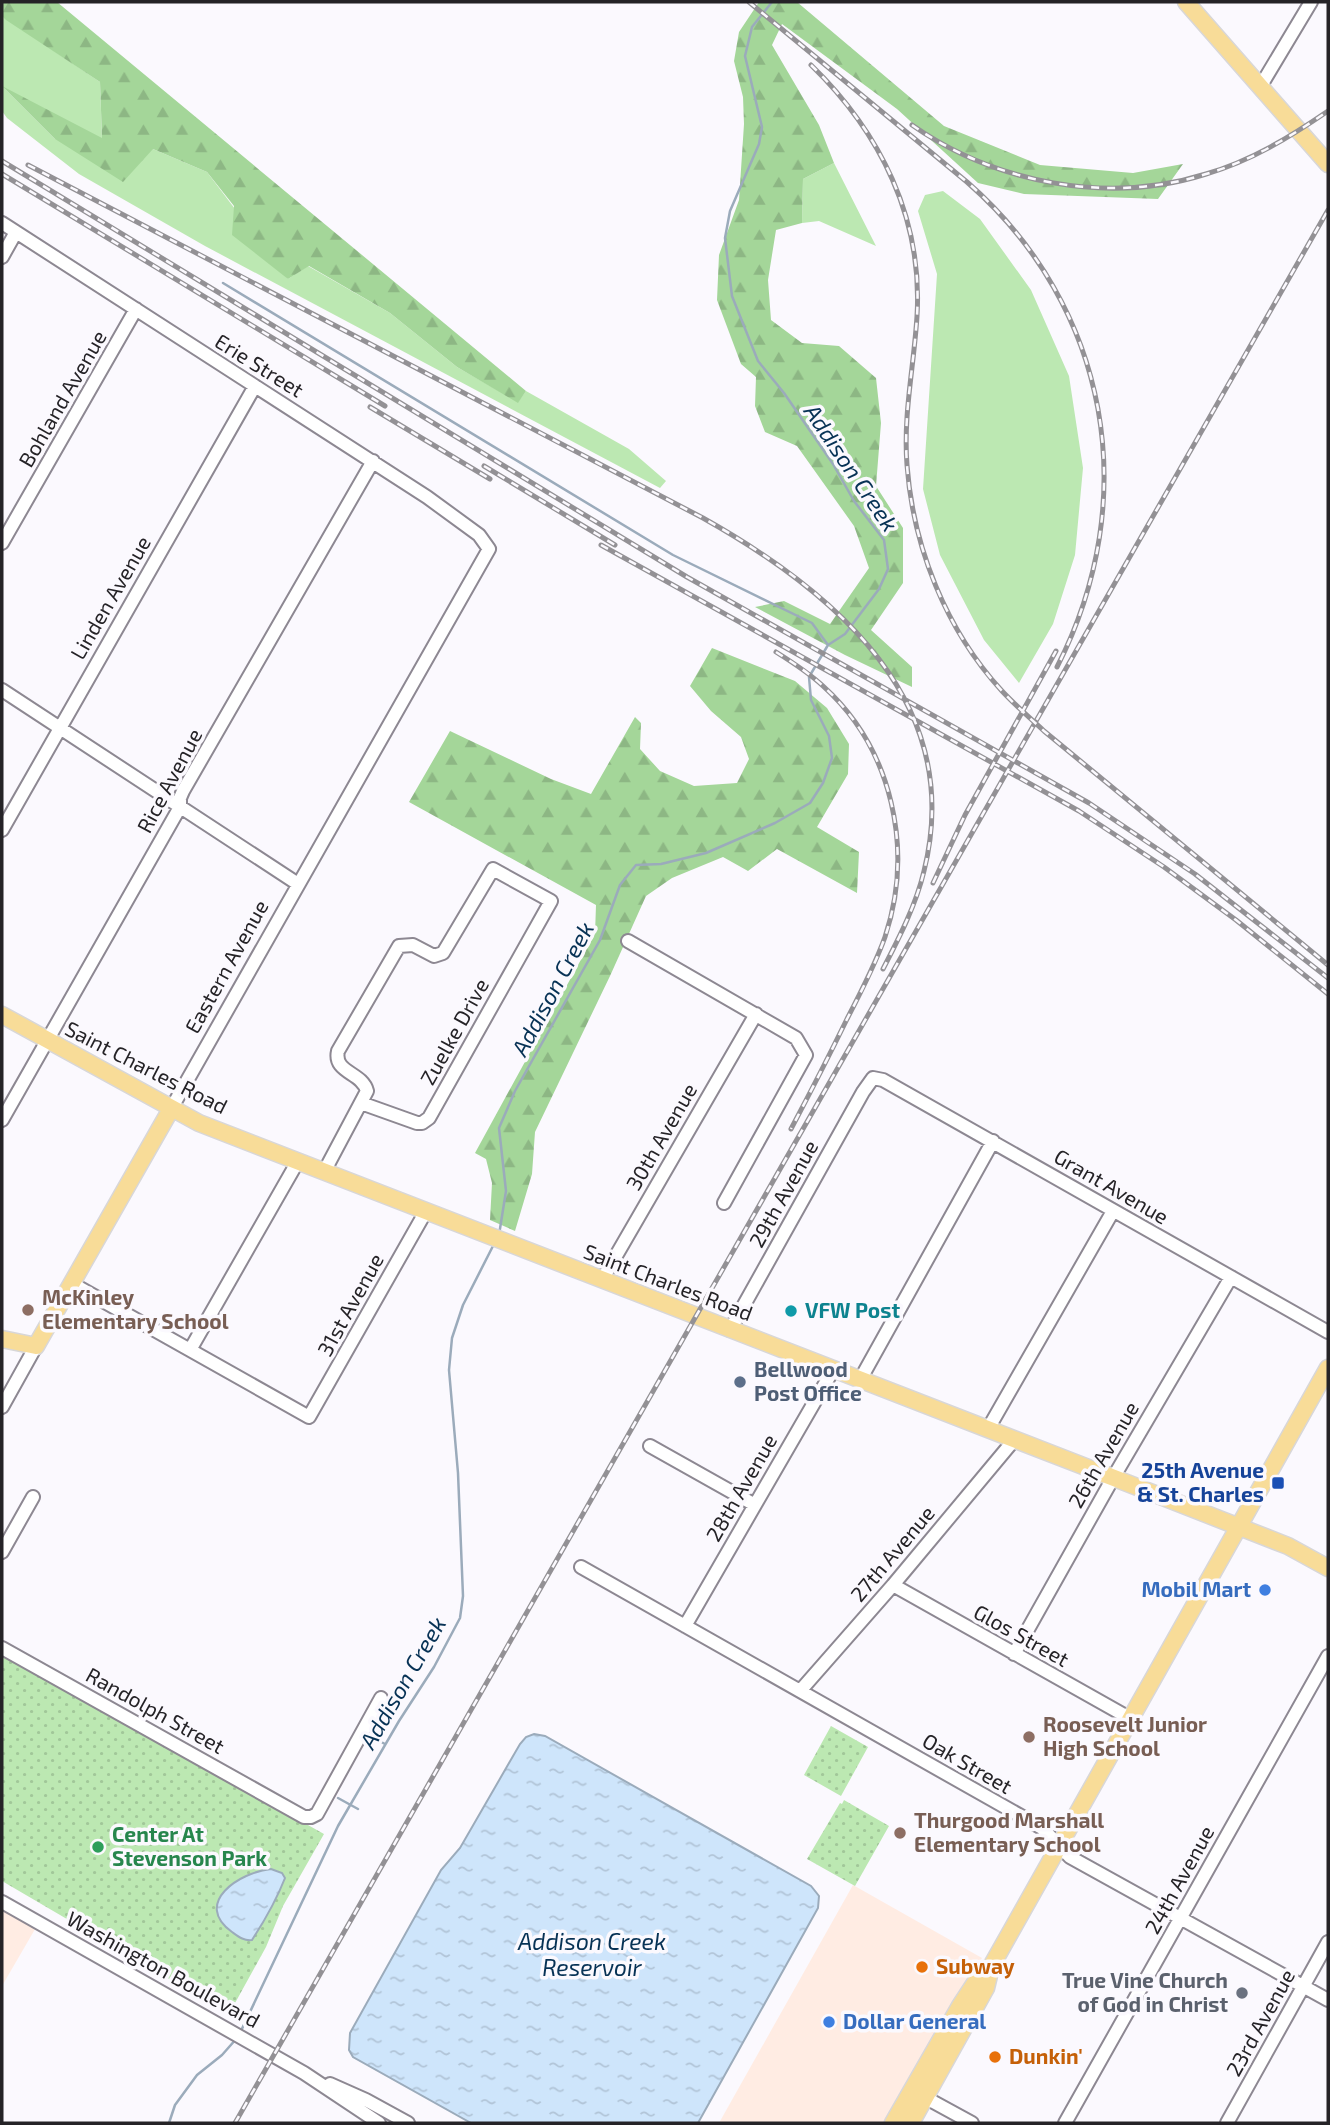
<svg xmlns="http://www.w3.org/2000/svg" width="1330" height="2125" font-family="'Exo 2',sans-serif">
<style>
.commercial{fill:#ffece3}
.green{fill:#bce8b2}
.forest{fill:url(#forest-firs)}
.park{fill:url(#park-dots)}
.water{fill:url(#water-ripples);stroke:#9babbb;stroke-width:2}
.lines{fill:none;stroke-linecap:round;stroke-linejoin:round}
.stream{stroke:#9babbb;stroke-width:2.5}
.minor-casing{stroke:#8d8892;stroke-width:16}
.major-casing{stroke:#d8d7d8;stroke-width:19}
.minor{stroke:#fff;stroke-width:12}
.major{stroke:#f8dc98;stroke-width:16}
.rail-casing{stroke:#939195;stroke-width:5}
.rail{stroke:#fbf9fe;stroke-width:2.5;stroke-dasharray:8;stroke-linecap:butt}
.education-dot{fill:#8d6e63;stroke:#fbf9fe;stroke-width:2.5}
.culture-dot{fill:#0f9aa8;stroke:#fbf9fe;stroke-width:2.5}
.service-dot{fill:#5c6f8a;stroke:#fbf9fe;stroke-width:2.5}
.transit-dot{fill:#1a4fb4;stroke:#fbf9fe;stroke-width:2.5}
.shop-dot{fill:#3f7fe0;stroke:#fbf9fe;stroke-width:2.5}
.leisure-dot{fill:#2e9e5b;stroke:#fbf9fe;stroke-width:2.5}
.food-dot{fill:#e8710a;stroke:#fbf9fe;stroke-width:2.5}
.worship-dot{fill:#6b7280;stroke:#fbf9fe;stroke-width:2.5}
.labels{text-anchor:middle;stroke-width:7;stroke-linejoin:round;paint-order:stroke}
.street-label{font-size:21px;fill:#252327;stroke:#fbf9fe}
.education-label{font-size:21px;font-weight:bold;fill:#785e54;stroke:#fbf9fe;text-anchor:start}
.culture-label{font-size:21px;font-weight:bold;fill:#0d838f;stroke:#fbf9fe;text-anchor:start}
.service-label{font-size:21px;font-weight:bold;fill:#4e5e75;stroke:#fbf9fe;text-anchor:start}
.transit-label{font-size:21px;font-weight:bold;fill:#164399;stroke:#fbf9fe;text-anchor:end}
.shop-label{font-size:21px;font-weight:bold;fill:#366cbe;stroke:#fbf9fe;text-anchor:end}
.leisure-label{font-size:21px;font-weight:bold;fill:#27864d;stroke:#fbf9fe;text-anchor:start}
.food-label{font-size:21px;font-weight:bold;fill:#c56008;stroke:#fbf9fe;text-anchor:start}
.worship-label{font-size:21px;font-weight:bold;fill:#5b616d;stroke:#fbf9fe;text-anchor:end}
.water-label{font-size:23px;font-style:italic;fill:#073255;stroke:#fbf9fe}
</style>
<defs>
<pattern id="forest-firs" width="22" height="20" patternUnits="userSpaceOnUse" patternTransform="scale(1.75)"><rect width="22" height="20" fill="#a4d699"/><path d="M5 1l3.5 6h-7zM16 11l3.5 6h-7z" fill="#8db784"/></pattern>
<pattern id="park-dots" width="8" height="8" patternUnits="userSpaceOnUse" patternTransform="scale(1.75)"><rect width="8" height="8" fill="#bce8b2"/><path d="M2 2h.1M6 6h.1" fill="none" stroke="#a1c799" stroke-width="1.8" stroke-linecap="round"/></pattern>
<pattern id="water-ripples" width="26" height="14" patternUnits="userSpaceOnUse" patternTransform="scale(1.75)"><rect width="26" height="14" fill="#cee5fb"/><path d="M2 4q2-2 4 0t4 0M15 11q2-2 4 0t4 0" fill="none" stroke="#b1c4d7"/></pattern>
</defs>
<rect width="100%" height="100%" fill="#fbf9fe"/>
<path class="commercial" d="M853 1885 982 1958 936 2032 885 2123H719Z
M2 1903 38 1924 2 1986Z"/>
<path class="green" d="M2 16 100 82 102 139 4 88 55 139 153 149 207 172 288 279 308 266 390 313 457 367 518 402 526 391 629 449 666 481 660 488 205 246 79 174 7 118 2 111Z
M834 163 876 246 819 221 802 223 803 179Z
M943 191 980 219 1031 290 1069 376 1083 468 1075 555 1053 624 1019 683 984 640 940 555 923 489 937 274 918 211 925 195Z"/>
<path class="forest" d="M2 2H57L526 391 518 403 457 367 390 313 309 266 288 279 232 235 234 206 207 172 153 149 123 182 55 139 2 86 102 138 100 82 6 20 2 16Z
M759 2H797L944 126 1040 165 1133 173 1183 164 1158 199 1024 194 978 183 897 109 782 24 772 45 819 125 834 163 803 179 802 223 776 230 768 280 771 320 802 343 839 346 876 378 881 423 876 486 903 528V583L871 630 912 667V687L845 655 755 607 784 601 830 624 869 568 854 526 797 446 765 432 755 406 756 377 741 364 717 300 719 255 739 200 744 124 743 97 734 61 739 32Z
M712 648 795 681 827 708 849 744 848 774 817 827 859 852 857 893 777 849 748 871 723 857 672 878 646 896 610 976 535 1132 532 1174 515 1231 490 1220 492 1183 486 1159 475 1153 595 934 596 905 409 802 450 731 551 779 591 794 635 717 641 723 640 749 660 771 694 786 737 783 749 759 741 737 711 711 690 686Z"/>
<path class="park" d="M2 1653 324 1834 283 1906 266 1947 229 2014 2 1881Z
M831 1726 868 1747 841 1796 804 1775Z
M844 1800 889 1826 855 1886 807 1859 840 1803 842 1804Z"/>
<path class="water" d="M534 1734 545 1736 811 1886 819 1896 818 1908 698 2123H471L353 2057 349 2050 350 2033 441 1870 460 1848 520 1744 526 1737Z
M271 1869 282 1873 285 1878C276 1901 265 1920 252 1940 244 1941 239 1937 232 1932 192 1903 240 1872 271 1869Z"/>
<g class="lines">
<path class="stream" d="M223 283 673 555 812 623 828 645
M499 1235 506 1191 499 1128 515 1091 600 940 620 885 636 865 661 864 706 853 775 823 810 803 823 783 832 758 829 736 811 700 809 677 828 645 845 634 879 589 888 569 884 540 854 501 833 464 784 393 758 361 732 296 725 238 730 211 759 144 762 127 745 56 752 27 772 2
M370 1736 385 1744
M338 1798 358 1809
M240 2033 338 1826 399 1721 434 1667 460 1618 463 1596 458 1473 449 1370 452 1338 463 1305 494 1244
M169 2123 175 2105 197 2075 222 2055 237 2038"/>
<defs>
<path id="minor" d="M1260 87 1311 2
M2 223 427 497 479 535 489 549 171 1109
M2 257 16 232
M2 543 136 309
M2 690 298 884
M2 830 255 386
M628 941 796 1038 806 1055 724 1203
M2 1120 180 807V798L183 791 373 461
M324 1172 367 1091C362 1072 333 1073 338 1051L399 946 413 945 434 956 443 953 493 869 551 901 429 1118 422 1123H417L361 1103
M602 1280 756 1014
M71 1283 309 1417 426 1211
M730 1330 863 1092 873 1078 883 1080 1328 1332
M190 1350 298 1161
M860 1380 993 1141
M2 1407 36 1346
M988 1429 1113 1211
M650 1446 755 1505
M2 1552 33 1497
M581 1567 1042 1828 1070 1857 1328 2000
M893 1585 1131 1719
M685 1626 833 1370
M2 1648 304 1817H311L317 1814 381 1698
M1014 1654 1113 1478 1231 1277
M800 1691 893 1585 1014 1440
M2 1902 304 2073 379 2123
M330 2084 366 2100 408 2123
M917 2093 972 2123
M1065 2123 1328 1656
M1227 2123 1328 1942"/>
<path id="major" d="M1186 2 1328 164
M2 1015 199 1123 1127 1483 1288 1546 1328 1568
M2 1339 36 1346 171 1109
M893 2123 960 2006 977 1980 992 1965 1328 1368
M911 2123 986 1988 991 1967"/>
</defs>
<use href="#minor" class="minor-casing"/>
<use href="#major" class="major-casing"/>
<use href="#minor" class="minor"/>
<use href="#major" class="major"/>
<defs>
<path id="rail" d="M749 2 967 182C1110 307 1143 499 1057 667
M811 65C880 132 923 218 917 316 914 366 903 415 907 465 913 547 946 630 1002 691 1015 705 1030 718 1044 731L1328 965
M912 125C995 183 1108 205 1206 174 1251 161 1290 137 1328 111
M2 161 687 577 1089 803 1195 874 1328 978
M28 165 703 518C835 592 966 702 924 871 916 905 899 938 883 969
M2 174 385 406
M370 407 490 479
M484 466 615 545
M601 545 1079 811 1164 867 1236 920 1328 994
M776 652C792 662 809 673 823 686 893 749 914 850 885 937 875 965 861 992 847 1019 829 1056 810 1093 791 1129
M933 883 965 815 1056 651
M235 2123 1328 210"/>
</defs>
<use href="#rail" class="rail-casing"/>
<use href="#rail" class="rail"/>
</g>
<g class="education-dot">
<circle cx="28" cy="1310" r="7"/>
<circle cx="1029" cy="1737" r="7"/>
<circle cx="900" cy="1833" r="7"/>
</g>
<circle class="culture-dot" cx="791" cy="1311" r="7"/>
<circle class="service-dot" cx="740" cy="1382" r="7"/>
<rect class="transit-dot" x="1271" y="1476" width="14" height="14" rx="3.5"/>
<g class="shop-dot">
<circle cx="1265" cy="1590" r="7"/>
<circle cx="829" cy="2022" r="7"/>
</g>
<circle class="leisure-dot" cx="98" cy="1847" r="7"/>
<g class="food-dot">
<circle cx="922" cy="1967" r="7"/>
<circle cx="995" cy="2057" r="7"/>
</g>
<circle class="worship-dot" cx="1242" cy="1993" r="7"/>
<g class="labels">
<g class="street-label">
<text transform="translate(259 366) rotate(32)" y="7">Erie Street</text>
<text transform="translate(63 399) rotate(-60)" y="7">Bohland Avenue</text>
<text transform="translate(111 598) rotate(-60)" y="7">Linden Avenue</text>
<text transform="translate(170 781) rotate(-62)" y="7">Rice Avenue</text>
<text transform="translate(227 967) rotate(-61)" y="7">Eastern Avenue</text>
<text transform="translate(455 1032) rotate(-61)" y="7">Zuelke Drive</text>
<text transform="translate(146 1068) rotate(27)" y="7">Saint Charles Road</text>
<text transform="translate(662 1137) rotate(-60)" y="7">30th Avenue</text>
<text transform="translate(1111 1187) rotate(30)" y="7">Grant Avenue</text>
<text transform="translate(784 1194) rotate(-61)" y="7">29th Avenue</text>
<text transform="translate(668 1283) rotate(21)" y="7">Saint Charles Road</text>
<text transform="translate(351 1305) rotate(-61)" y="7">31st Avenue</text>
<text transform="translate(1104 1455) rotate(-60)" y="7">26th Avenue</text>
<text transform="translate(742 1488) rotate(-60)" y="7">28th Avenue</text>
<text transform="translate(893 1554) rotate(-50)" y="7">27th Avenue</text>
<text transform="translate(1021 1636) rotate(29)" y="7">Glos Street</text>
<text transform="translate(155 1711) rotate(29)" y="7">Randolph Street</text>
<text transform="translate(967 1764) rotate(30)" y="7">Oak Street</text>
<text transform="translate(1180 1880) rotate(-61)" y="7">24th Avenue</text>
<text transform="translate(163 1970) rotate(29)" y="7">Washington Boulevard</text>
<text transform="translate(1261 2023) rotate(-61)" y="7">23rd Avenue</text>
</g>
<g class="education-label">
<text x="42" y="1305">McKinley<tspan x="42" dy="24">Elementary School</tspan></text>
<text x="1043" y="1732">Roosevelt Junior<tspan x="1043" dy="24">High School</tspan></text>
<text x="914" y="1828">Thurgood Marshall<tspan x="914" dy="24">Elementary School</tspan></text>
</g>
<g class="culture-label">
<text x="805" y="1318">VFW Post</text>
</g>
<g class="service-label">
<text x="754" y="1377">Bellwood<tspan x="754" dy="24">Post Office</tspan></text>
</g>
<g class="transit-label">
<text x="1264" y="1478">25th Avenue<tspan x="1264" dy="24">&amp; St. Charles</tspan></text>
</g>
<g class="shop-label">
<text x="1251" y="1597">Mobil Mart</text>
<text x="843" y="2029" text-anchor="start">Dollar General</text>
</g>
<g class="leisure-label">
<text x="112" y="1842">Center At<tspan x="112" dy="24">Stevenson Park</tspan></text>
</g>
<g class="food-label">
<text x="936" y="1974">Subway</text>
<text x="1009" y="2064">Dunkin'</text>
</g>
<g class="worship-label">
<text x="1228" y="1988">True Vine Church<tspan x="1228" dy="24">of God in Christ</tspan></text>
</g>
<g class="water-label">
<text transform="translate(851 468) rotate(56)" y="8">Addison Creek</text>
<text transform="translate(553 989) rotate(-62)" y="8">Addison Creek</text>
<text transform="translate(403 1683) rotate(-60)" y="8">Addison Creek</text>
<text x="592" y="1950">Addison Creek<tspan x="592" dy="26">Reservoir</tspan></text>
</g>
</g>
<rect width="1330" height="2125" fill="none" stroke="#252327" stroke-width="7"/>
</svg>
